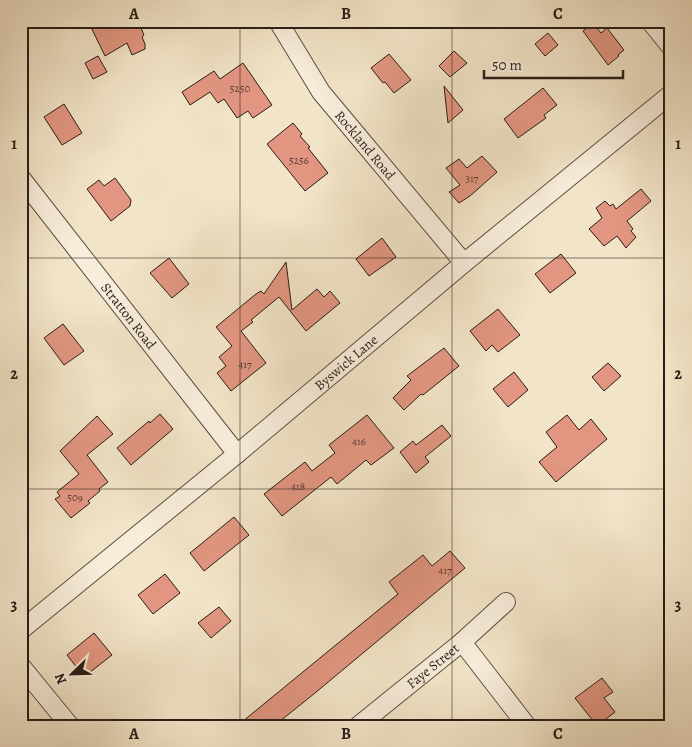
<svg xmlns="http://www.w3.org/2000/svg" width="692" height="747" font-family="Alegreya,serif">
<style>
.building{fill:#e29681;stroke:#291d16}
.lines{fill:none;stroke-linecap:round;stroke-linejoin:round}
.minor-casing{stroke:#5b4f42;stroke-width:20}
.minor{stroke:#f7eddb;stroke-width:18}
.grid{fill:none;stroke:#291d16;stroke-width:1;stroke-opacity:0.55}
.labels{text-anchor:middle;stroke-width:4;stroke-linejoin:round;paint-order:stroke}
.number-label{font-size:11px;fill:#573b31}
.street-label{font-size:14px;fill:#291d16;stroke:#f7eddb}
.neatline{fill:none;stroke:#291d16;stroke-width:2}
.grid-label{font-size:16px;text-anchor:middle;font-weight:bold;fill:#291d16}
</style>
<rect width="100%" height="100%" fill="#f2e4c8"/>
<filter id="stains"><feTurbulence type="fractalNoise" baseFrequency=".004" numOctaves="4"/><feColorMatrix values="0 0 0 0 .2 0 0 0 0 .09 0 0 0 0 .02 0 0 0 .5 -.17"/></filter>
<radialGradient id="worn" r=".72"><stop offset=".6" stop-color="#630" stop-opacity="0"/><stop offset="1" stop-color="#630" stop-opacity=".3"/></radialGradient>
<path class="building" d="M88 21H138L144 35 142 37 145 44V49L132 55 127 43 105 56Z
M593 23 601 33 607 28 624 50 618 55 619 56 608 65 583 31Z
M548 33 558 45 545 56 535 44Z
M454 51 467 63 450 77 439 66Z
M389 54 411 80 394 93 385 82 383 83 371 68Z
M98 56 107 72 93 79 85 63Z
M243 63 272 105 253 118 248 111 237 118 224 99 218 103 210 92 190 105 182 92 214 71 220 79Z
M444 86 463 110 448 123Z
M543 88 557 105 544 115 546 118 518 138 504 119Z
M64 104 82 133 62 145 44 117Z
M293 123 302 134 300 136 310 147 308 148 328 173 305 191 267 144Z
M482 156 497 172 470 196 459 203 449 192 460 185 446 168 459 159 467 168Z
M115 178 131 200 130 206 111 221 87 189 99 180 104 186Z
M641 189 651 201 627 221 633 229 631 231 636 237 626 248 617 236 604 246 589 229 602 218 596 208 605 201 610 206 613 204 616 209Z
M382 238 396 257 369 276 356 259Z
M561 254 576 273 550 293 535 274Z
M169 258 189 284 172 298 150 273Z
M286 262 292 310 317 289 324 297 330 291 340 303 306 331 279 297 251 320 253 322 241 331 266 363 231 391 217 373 226 366 219 357 232 346 216 327 256 294 261 291 264 294Z
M498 309 520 335 498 352 492 345 486 351 470 331Z
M63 324 84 351 64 365 44 338Z
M444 348 459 366 423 395 421 394 404 410 393 398 411 380 407 376Z
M608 363 621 376 604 391 592 377Z
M514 372 528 390 508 407 493 389Z
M160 414 173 429 131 465 117 448 149 421 150 423Z
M367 415 394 448 371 465 366 460 337 484 331 477 282 516 264 494 305 462 312 471 335 453 329 445Z
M567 415 579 430 591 419 607 439 556 482 539 462 557 447 546 432Z
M97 416 113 434 87 455 108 482 99 489 100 491 88 501 90 503 71 518 55 499 60 496 57 492 79 474 60 451Z
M442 425 451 436 425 457 429 462 416 473 400 452 413 441 416 445Z
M234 517 249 535 204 571 190 553Z
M450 551 465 568 315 693 274 726H237L398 594 389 582 423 555 432 566Z
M165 574 180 593 153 614 138 595Z
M219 607 231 621 211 638 198 623Z
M94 633 112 655 84 677 67 655Z
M602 678 613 692 604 698 615 712 597 726 575 698Z"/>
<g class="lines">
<defs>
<g id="minor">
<path id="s1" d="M278 21 321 92 464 263"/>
<path d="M650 21 671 47"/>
<path id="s2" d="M21 178 237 454"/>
<path id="s3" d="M21 630 237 454 464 263 671 94"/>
<path d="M462 642 527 726"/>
<path d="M21 666 70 726"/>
<path id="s4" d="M358 726 462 642 506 602"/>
</g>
</defs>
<use href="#minor" class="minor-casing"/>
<use href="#minor" class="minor"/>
</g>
<path class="grid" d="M240 21V726M452 21V726M21 258H671M21 489H671"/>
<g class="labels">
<g class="number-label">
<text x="240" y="92">5250</text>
<text x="299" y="164">5256</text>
<text x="472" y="182">317</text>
<text x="245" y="368">417</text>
<text x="359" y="445">416</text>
<text x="298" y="490">418</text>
<text x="75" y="501">509</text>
<text x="445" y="574">417</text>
</g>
<g class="street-label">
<text dy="5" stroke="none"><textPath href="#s1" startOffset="152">Rockland Road</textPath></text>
<text dy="5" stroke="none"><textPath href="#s2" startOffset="175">Stratton Road</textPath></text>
<text dy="5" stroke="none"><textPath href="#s3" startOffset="421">Byswick Lane</textPath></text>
<text dy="5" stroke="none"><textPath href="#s4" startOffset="96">Faye Street</textPath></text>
</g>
</g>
<rect width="692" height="747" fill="none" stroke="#f2e4c8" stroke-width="55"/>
<g transform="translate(72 674) rotate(247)" stroke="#f7eddb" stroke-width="4" paint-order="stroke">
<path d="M0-4L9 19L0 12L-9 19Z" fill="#291d16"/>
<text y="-8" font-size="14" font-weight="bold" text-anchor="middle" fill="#291d16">N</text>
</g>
<path d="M484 70v8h139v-8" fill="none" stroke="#291d16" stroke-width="2.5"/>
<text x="492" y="70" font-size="15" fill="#291d16" stroke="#f7eddb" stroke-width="4" paint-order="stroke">50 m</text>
<rect x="28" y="28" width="636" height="692" class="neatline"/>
<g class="grid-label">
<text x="134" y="19">A</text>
<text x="346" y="19">B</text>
<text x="558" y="19">C</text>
<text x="14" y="149">1</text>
<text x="678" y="149">1</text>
<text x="14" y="379">2</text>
<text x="678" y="379">2</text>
<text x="14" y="610">3</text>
<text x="678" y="610">3</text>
<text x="134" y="739">A</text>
<text x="346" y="739">B</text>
<text x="558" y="739">C</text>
</g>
<rect width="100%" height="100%" filter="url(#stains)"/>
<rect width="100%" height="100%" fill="url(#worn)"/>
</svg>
